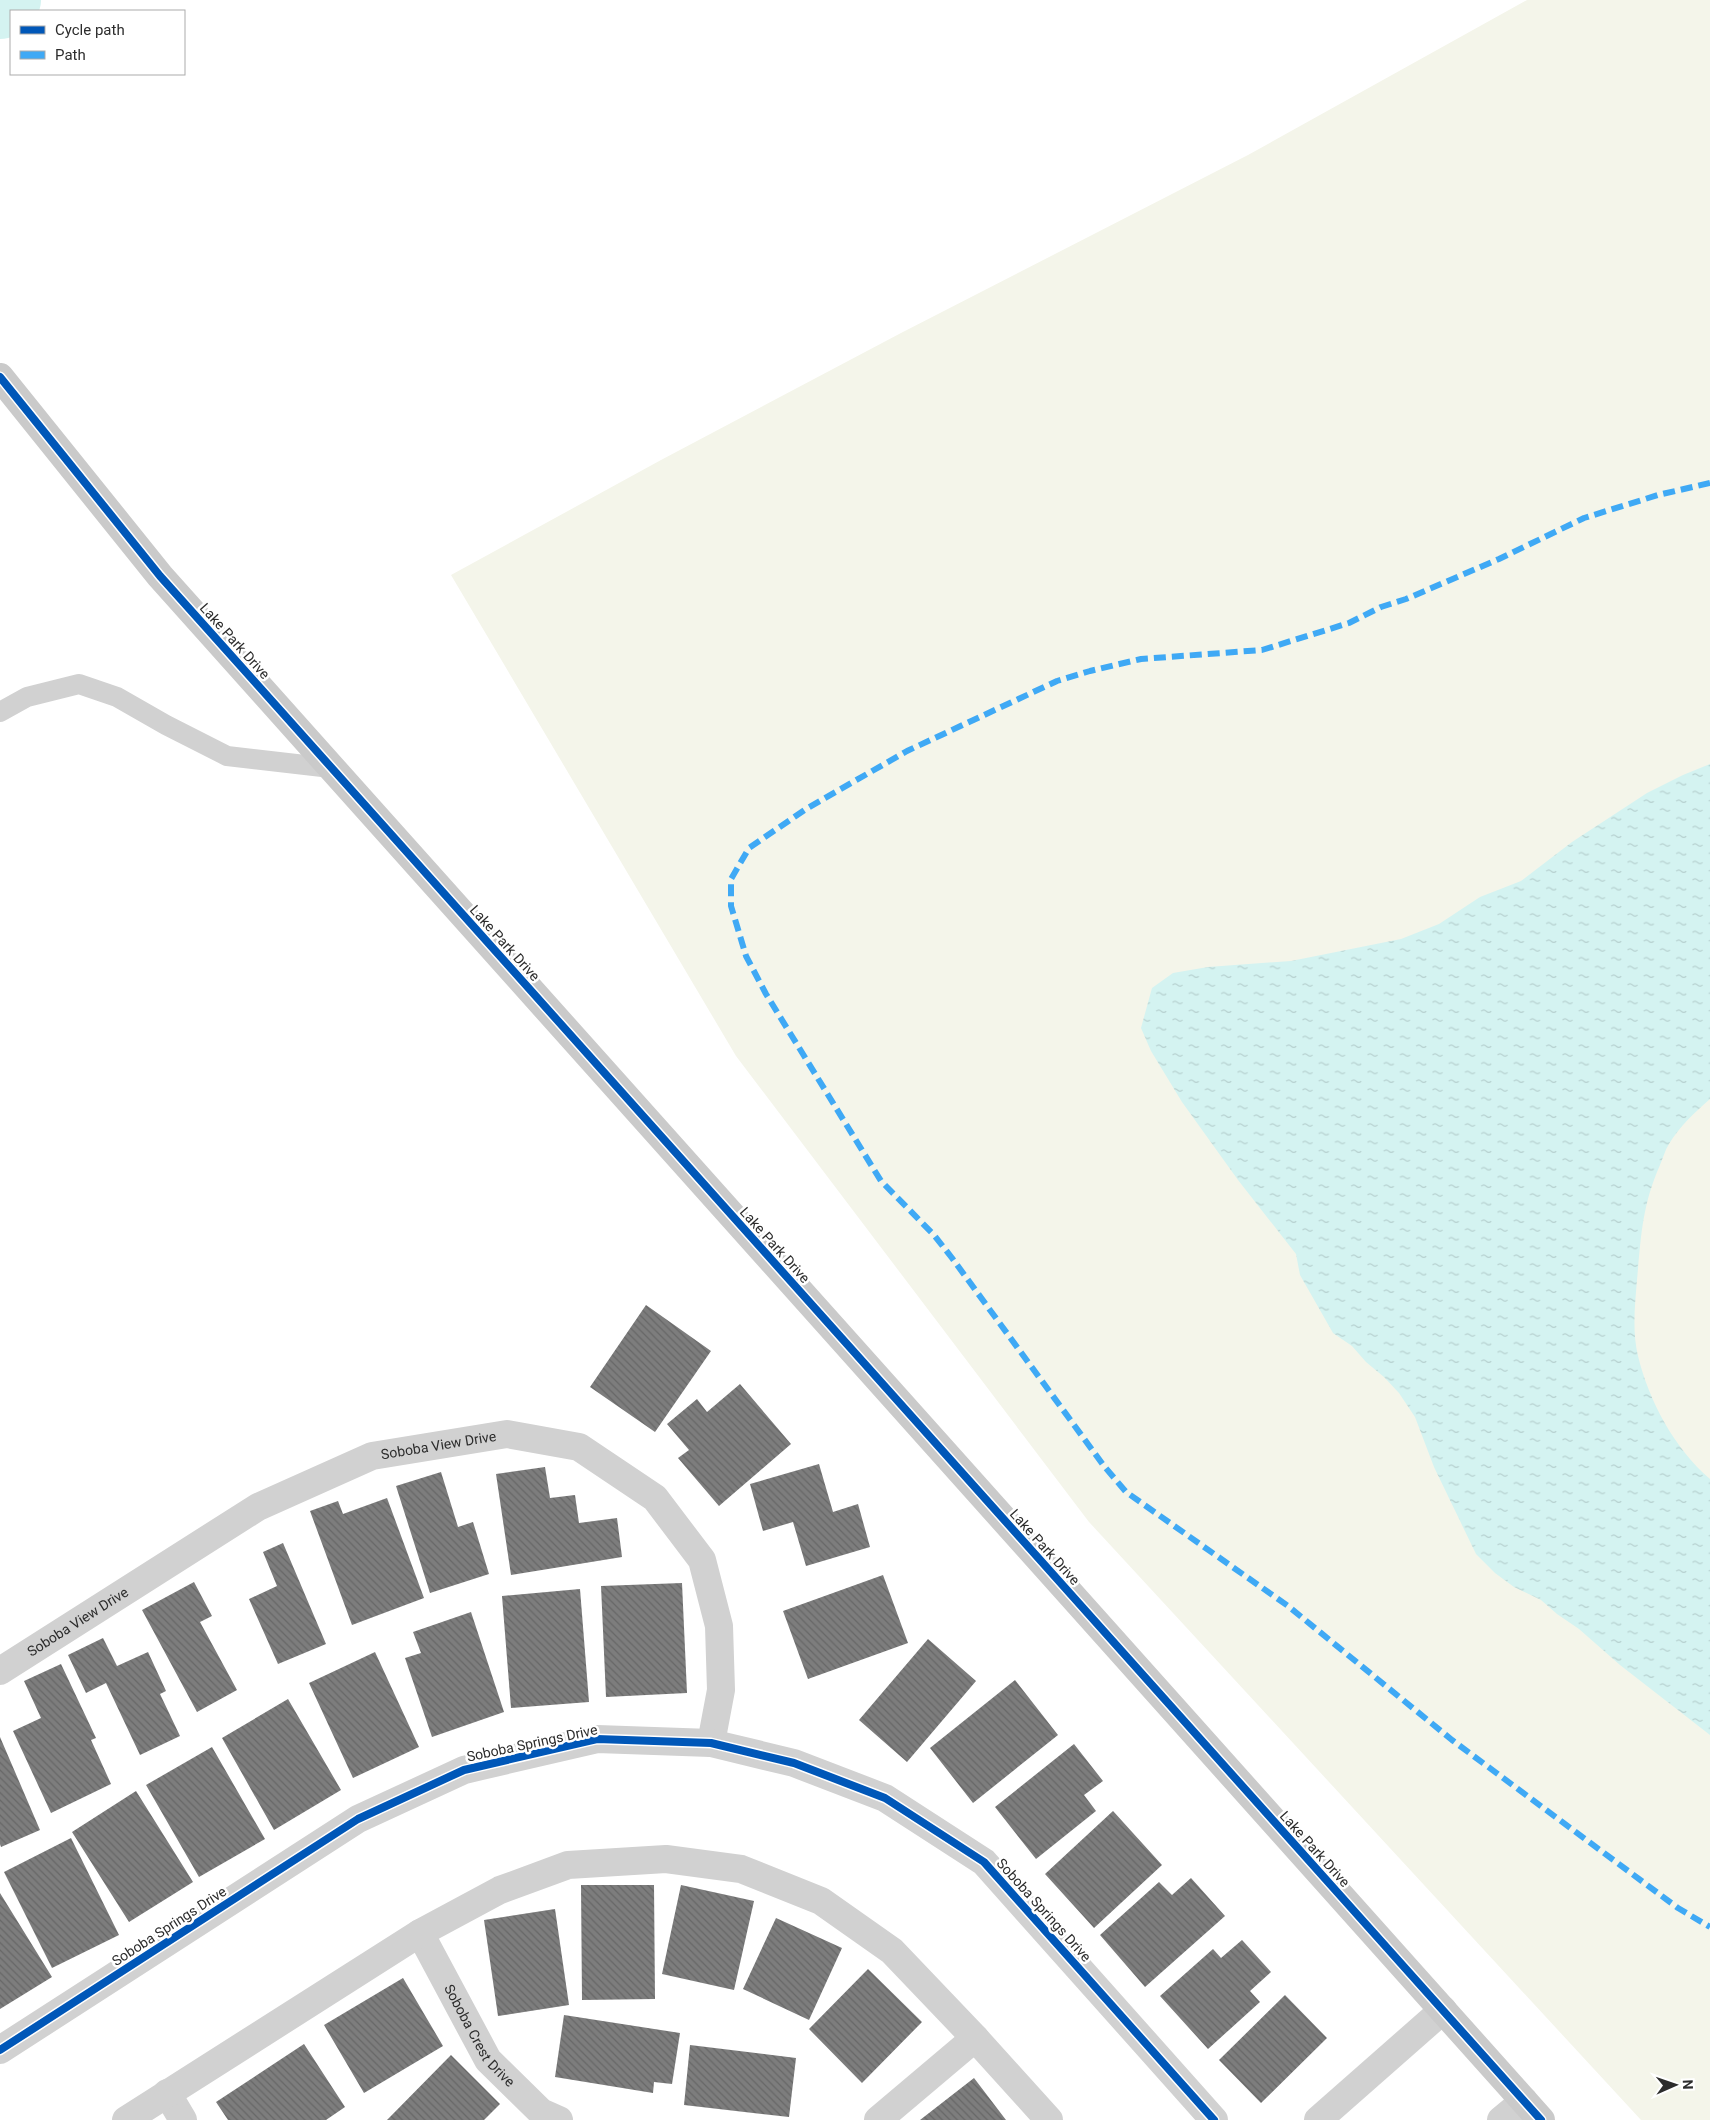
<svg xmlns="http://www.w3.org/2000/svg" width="1710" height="2120" font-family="Roboto,sans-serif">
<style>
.green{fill:#f4f5ea}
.water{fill:url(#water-ripples)}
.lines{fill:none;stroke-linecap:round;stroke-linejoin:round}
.river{stroke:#d4f3f1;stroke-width:66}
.building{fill:url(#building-back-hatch)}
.lane{stroke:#d1d1d1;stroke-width:20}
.street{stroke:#d1d1d1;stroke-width:28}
.secondary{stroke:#cacaca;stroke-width:28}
.quiet{stroke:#3fa9f5;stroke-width:6;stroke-dasharray:12 6;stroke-linecap:butt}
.cycleway-casing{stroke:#fff;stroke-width:11}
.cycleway{stroke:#0057b8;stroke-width:8}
.labels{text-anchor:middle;stroke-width:5;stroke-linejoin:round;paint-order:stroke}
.street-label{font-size:14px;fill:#2c2c2c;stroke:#fff}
</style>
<defs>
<pattern id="water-ripples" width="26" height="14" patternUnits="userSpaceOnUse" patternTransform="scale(1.25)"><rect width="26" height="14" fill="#d4f3f1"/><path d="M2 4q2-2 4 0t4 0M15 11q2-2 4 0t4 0" fill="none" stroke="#b6d0cf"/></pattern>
<pattern id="building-back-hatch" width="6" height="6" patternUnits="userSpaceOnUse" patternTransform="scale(1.25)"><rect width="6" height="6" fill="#7d7d7d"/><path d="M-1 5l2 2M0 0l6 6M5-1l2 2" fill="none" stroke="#676767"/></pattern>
</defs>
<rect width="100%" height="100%" fill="#fff"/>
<path class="green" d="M1527 0H1710V2120H1641L1089 1522 736 1056 451 575 661 460 901 333 1248 155Z"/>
<path class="water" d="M1710 764V1099C1695 1112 1679 1127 1669 1144 1665 1150 1663 1158 1660 1165 1642 1206 1641 1236 1637 1280 1635 1304 1632 1331 1638 1356 1649 1401 1674 1448 1710 1479V1735L1620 1665 1579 1629 1557 1614 1541 1600 1514 1587 1495 1573 1476 1554 1434 1467 1415 1417 1399 1393 1384 1377 1366 1362 1352 1346 1333 1333 1300 1275 1296 1254 1238 1180 1182 1102 1151 1051 1141 1028 1152 988 1173 973 1208 967 1291 961 1401 939 1439 924 1480 897 1521 881 1572 842 1647 793 1683 775Z"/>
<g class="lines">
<path class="river" d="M0 6 8 0"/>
</g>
<path class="building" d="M646 1305 711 1351 655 1432 590 1387Z
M740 1384 791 1444 719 1506 678 1458 689 1450 667 1424 697 1399 707 1412Z
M819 1464 833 1512 858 1504 870 1547 806 1566 793 1522 763 1531 750 1484Z
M545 1467 550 1498 575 1495 579 1523 617 1518 622 1557 511 1575 496 1474Z
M441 1472 458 1527 473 1522 489 1574 430 1593 396 1486Z
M387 1498 424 1598 352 1625 310 1511 338 1501 343 1514Z
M283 1543 326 1644 278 1664 249 1599 277 1586 263 1552Z
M883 1575 908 1643 808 1679 783 1611Z
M194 1582 212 1616 200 1622 237 1690 197 1712 142 1610Z
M682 1583 687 1693 606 1697 601 1586Z
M580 1589 589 1702 511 1708 502 1596Z
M471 1612 504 1712 432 1737 405 1658 421 1653 413 1632Z
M103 1638 117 1666 148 1652 166 1691 160 1694 180 1736 140 1755 106 1683 86 1693 68 1655Z
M928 1639 976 1681 907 1762 859 1720Z
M375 1652 419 1747 353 1778 309 1683Z
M61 1664 96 1738 91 1740 111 1784 51 1813 13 1731 41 1718 24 1681Z
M1015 1680 1058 1735 973 1803 930 1748Z
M288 1699 341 1790 274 1830 222 1738Z
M0 1737 40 1830 1 1847 0 1844Z
M1074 1744 1103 1781 1084 1795 1096 1811 1036 1859 995 1807Z
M212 1747 265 1839 199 1877 146 1785Z
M136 1791 193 1882 129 1922 72 1832Z
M1113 1811 1162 1865 1094 1928 1045 1874Z
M71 1838 119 1935 52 1968 4 1872Z
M1191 1878 1225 1916 1145 1987 1100 1935 1159 1882 1172 1895Z
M581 1885H654L655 1999 582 2000Z
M681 1885 754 1901 734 1990 662 1974Z
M0 1893 52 1977 0 2009Z
M555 1909 569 2005 498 2016 484 1920Z
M776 1918 842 1948 809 2020 743 1989Z
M1242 1940 1271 1972 1250 1991 1260 2002 1208 2049 1160 1996 1213 1949 1221 1958Z
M868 1969 922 2022 862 2083 809 2029Z
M403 1978 443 2046 364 2093 324 2025Z
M1285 1995 1327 2038 1261 2103 1219 2060Z
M564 2015 680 2033 672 2084 654 2082 653 2093 555 2077Z
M304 2044 345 2107 326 2120H228L216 2102Z
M690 2045 796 2058 789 2117 684 2105Z
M451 2055 500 2104 484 2120H387Z
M974 2078 1006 2120H920Z"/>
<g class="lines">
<path class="lane" d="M0 712 27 697 79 684 117 697 166 725 227 756 331 768"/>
<g class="street">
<path id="s1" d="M0 1671 258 1507 372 1456 507 1434 579 1447 655 1498 702 1560 719 1626 721 1690 711 1743"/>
<path id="s2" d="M420 1933 488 2060 541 2112 559 2120"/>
<path d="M0 2050 358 1819 464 1770 597 1739 711 1743 794 1763 885 1798 984 1862 1214 2120"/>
<path d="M167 2093 183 2120"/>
<path d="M126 2120 420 1933 500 1890 568 1865 666 1859 741 1869 821 1901 892 1951 975 2038 1049 2120"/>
<path d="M878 2120 975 2038"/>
<path d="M1318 2120 1443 2010"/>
<path d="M1501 2120 1524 2101"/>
</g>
<path class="secondary" d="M0 377 160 576 1541 2120"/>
<path class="quiet" d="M1710 483 1658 495 1584 518 1499 559 1406 599 1381 607 1349 623 1262 650 1141 659 1090 671 1057 681 907 751 806 809 749 848 731 879V906L746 956 766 994 881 1181 934 1235 952 1258 1104 1466 1126 1492 1288 1606 1452 1740 1678 1908 1710 1927"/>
<defs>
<path id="cycleway" d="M0 377 160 576 1541 2120
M0 2050 358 1819 464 1770 597 1739 711 1743 794 1763 885 1798 984 1862 1214 2120"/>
</defs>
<use href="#cycleway" class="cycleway-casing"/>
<use href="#cycleway" class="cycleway"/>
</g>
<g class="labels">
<g class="street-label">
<text transform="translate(235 641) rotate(48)" y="5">Lake Park Drive</text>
<text transform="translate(505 943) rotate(48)" y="5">Lake Park Drive</text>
<text transform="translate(775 1245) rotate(48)" y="5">Lake Park Drive</text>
<text dy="5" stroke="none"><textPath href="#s1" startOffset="498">Soboba View Drive</textPath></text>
<text transform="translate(1045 1547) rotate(48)" y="5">Lake Park Drive</text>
<text dy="5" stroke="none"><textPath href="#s1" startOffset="92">Soboba View Drive</textPath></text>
<text transform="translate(532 1743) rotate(-12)" y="5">Soboba Springs Drive</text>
<text transform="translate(1315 1849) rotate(48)" y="5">Lake Park Drive</text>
<text transform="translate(1044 1910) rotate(48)" y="5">Soboba Springs Drive</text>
<text transform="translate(169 1926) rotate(-33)" y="5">Soboba Springs Drive</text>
<text dy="5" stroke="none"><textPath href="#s2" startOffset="119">Soboba Crest Drive</textPath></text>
</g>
</g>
<rect x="10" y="10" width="175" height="65" fill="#ffffff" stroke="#ababab"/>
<rect x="20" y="26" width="25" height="8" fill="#0057b8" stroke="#ababab"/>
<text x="55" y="35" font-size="15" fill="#2c2c2c">Cycle path</text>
<rect x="20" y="51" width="25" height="8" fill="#3fa9f5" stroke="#ababab"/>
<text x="55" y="60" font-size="15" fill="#2c2c2c">Path</text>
<g transform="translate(1675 2085) rotate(88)" stroke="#ffffff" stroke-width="4" paint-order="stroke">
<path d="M0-4L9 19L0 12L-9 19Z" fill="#2c2c2c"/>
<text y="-8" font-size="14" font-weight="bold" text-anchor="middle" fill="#2c2c2c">N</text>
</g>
</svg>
